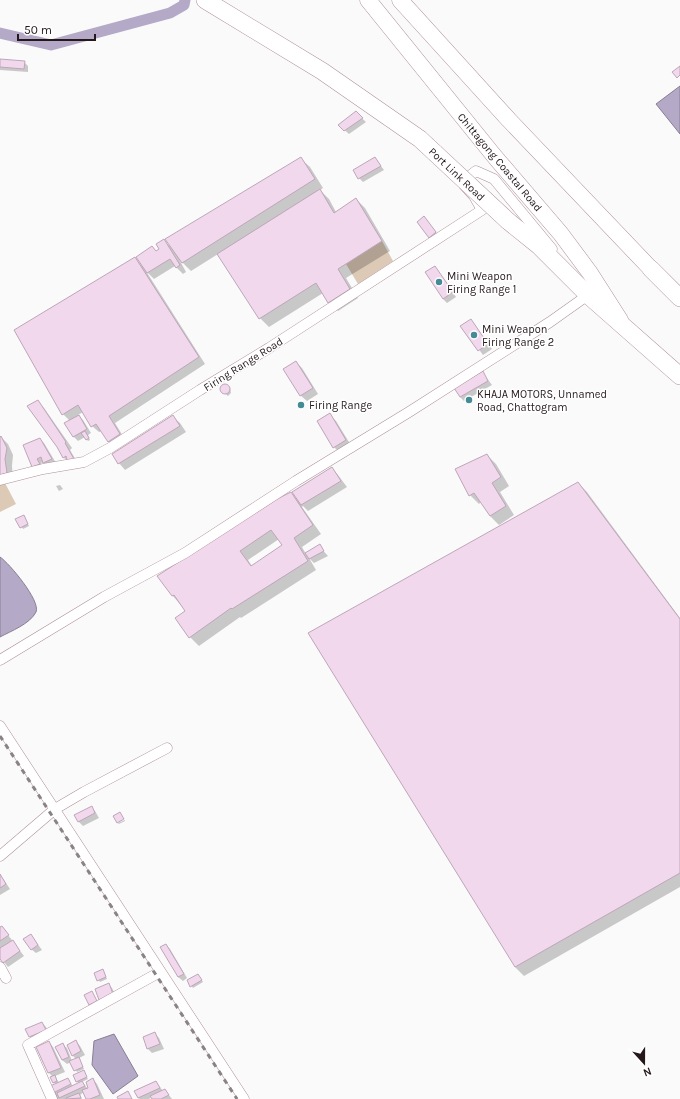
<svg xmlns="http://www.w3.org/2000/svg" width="680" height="1099" font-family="Karla,sans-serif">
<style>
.green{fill:#dccab7}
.water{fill:#b4a9c7;stroke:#897e93}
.shadow{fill:#0003;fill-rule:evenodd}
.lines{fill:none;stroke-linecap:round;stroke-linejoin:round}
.canal{stroke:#b4a9c7;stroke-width:11}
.building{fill:#f2d8ec;stroke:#bea6b9;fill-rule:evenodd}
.minor-casing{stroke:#b09197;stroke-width:11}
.primary-casing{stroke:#b09197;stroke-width:17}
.trunk-casing{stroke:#b09197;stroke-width:18}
.minor{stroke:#fff;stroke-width:10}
.primary{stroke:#fff;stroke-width:16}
.trunk{stroke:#fff;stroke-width:17}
.rail{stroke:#898384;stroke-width:3;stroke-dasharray:5 5;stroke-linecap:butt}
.trunk-bridge-casing{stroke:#b09197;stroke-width:18;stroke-linecap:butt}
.trunk-bridge{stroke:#fff;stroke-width:17}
.poi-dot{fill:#458b96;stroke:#fff;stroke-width:1.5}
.labels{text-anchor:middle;stroke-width:3;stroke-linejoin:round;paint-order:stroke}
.street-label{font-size:11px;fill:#24181a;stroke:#fff}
.poi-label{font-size:11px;fill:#24181a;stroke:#fff;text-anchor:start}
</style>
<rect width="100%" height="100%" fill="#fafafa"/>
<path class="green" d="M382 241 393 261 358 284 346 264Z
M5 483 16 504 0 512V485Z"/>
<path class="water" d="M680 86V134L656 104Z
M0 557C9 563 41 601 36 612 30 624 11 631 0 637Z
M114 1034 138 1076 113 1094 92 1065 94 1041Z"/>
<path class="shadow" d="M0 60 24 62 28 66V72L0 70Z
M356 113 366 122 349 134 339 125Z
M375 158 384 170 363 182 359 178Z
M301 159 310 167 323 188 320 190 329 199 336 212 356 199 365 208 390 251 346 278 358 298 338 311 329 303 323 293 269 327 260 318 218 254 191 271 179 259 186 272 183 274 175 266 154 279 146 271 205 364 115 423 126 441 115 448 109 442 102 431 99 432 92 426 83 412 78 415 83 420 91 433 88 435 90 440 88 441 85 437 78 441 74 437 70 421 63 414 135 258 141 265 160 250 164 241 172 248Z
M424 217 440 237 434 241 430 237Z
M435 267 456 297 447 303 443 299Z
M471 320 492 349 483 355 462 326Z
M296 362 302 368 318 394 307 401 300 395Z
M483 373 492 385 464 401 460 397Z
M225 384 230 388 231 393 228 396 221 390V386Z
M37 401 44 408 72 448 70 450 79 465 70 463 63 457Z
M329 414 336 421 352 447 341 454 334 447 318 422Z
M173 417 180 423 186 432 125 470 119 463Z
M1 437 8 444 13 455 12 466 13 479 0 476V438Z
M39 439 44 443 56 463 48 467 43 462 41 463 43 468 33 467Z
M487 455 496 464 509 486 500 492 514 515 499 525 490 516 481 502 479 504 470 495Z
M332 468 338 475 347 487 308 511 303 506 302 507 321 534 302 547 306 554 319 546 328 556 314 563 309 558 316 570 241 618 240 617 199 646 190 637 186 611 172 595 291 493 298 500ZM279 539 284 546 252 566 248 560Z
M578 483 587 492 680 618V887L524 976 515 967Z
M60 485 63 489 59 491 56 486Z
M25 518 29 526 23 529 17 520Z
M91 807 95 811 99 818 83 826 79 822 76 815Z
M125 820V821L119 824 118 823Z
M0 874 10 889 0 895Z
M2 927 24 956 8 967 0 957V929Z
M31 935 42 950 36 953 31 949Z
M166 945 170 949 187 978 183 981 178 977Z
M104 972 107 979 100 982 95 973Z
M200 977 203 982 193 988 188 981Z
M108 984 112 988 117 998 96 989Z
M42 1023 46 1027 49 1034 34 1041 30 1037 27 1029Z
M155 1034 159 1038 164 1049 152 1053 148 1049 144 1038Z
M76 1041 80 1046 85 1055 79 1058 84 1069 77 1072 71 1062 67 1064 62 1060 56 1047 62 1044 67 1048 72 1061 76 1059 72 1055Z
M49 1042 53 1047 65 1072 55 1076 59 1083 67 1079 73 1086 79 1084 77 1081 84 1072 88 1079 82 1082 88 1089 93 1079 97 1084 104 1099H87L84 1092 80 1095 82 1099H55L50 1087 56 1084 53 1082V1077L49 1073 37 1048Z
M156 1082 163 1091 165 1090 172 1099H153L152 1097 149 1099H140L138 1098 135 1092Z"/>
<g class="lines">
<path class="canal" d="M0 33 51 45 170 13 184 5 185 0"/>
</g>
<path class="building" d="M0 59 25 61 24 69 0 67Z
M680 66V75L677 78 672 72Z
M356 111 363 118 344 131 338 125Z
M301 157 315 179 182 263 165 239Z
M375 157 381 166 358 179 353 170Z
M320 189 334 213 356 198 382 241 338 269 350 289 328 303 316 283 259 319 217 254Z
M424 216 436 232 429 238 417 222Z
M164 239 180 265 176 268 170 259 147 273 136 257 152 246 156 251 159 249 156 244Z
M135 257 199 357 109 416 120 434 108 442 96 424 91 427 78 405 62 415 14 330Z
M435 266 453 292 443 299 425 272Z
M471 319 488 344 478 351 460 326Z
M296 361 313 388 300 396 283 369Z
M483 371 488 381 460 397 454 388Z
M220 389a5 5 0 1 1 10 0a5 5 0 1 1-10 0Z
M38 400 66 442 65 443 74 459 67 460 66 456 63 458 57 447 27 406Z
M330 413 346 440 333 448 317 421Z
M79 415 87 429 73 437 64 423Z
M173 415 180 426 118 464 112 454Z
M85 431 89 438 86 440 81 433Z
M1 436 7 448 5 459 7 473 0 475V437Z
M40 438 52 459 43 463 41 457 37 459 40 464 32 467 23 445Z
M487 454 501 477 492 483 506 506 490 516 474 493 469 496 455 469Z
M332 467 341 481 301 505 292 492Z
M578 482 680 619V873L515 967 308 633Z
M291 492 313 525 294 538 308 561 232 609 231 608 189 638 175 618 185 611 174 595 172 596 157 576 275 500ZM271 530 282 545 251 566 240 551Z
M24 515 28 524 20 528 15 519Z
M320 544 324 551 309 559 305 553Z
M92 806 95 813 78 822 74 815Z
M120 812 124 819 117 823 113 816Z
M0 874 6 884 0 888Z
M2 926 9 935 0 941V927Z
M31 934 38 945 31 950 23 939Z
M13 940 20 951 3 963 0 959V948Z
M166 944 184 974 178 977 160 947Z
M103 969 106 977 97 981 94 973Z
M198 974 202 980 190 987 187 980Z
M109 983 113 994 99 1000 95 989Z
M92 991 97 1001 89 1005 84 995Z
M42 1022 46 1030 29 1037 25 1029Z
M155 1032 160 1044 147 1049 143 1037Z
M76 1040 81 1051 72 1056 67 1045Z
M49 1041 61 1068 48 1073 36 1047Z
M63 1043 69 1057 62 1060 55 1047Z
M79 1057 83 1067 74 1071 69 1061Z
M84 1070 87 1077 76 1082 73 1075Z
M55 1075 57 1081 53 1083 50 1077Z
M68 1078 71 1084 55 1092 57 1098 55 1099 48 1087Z
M93 1078 100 1095 90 1099H86L82 1090 88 1088 86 1082Z
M82 1081 85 1086 59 1098 57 1093Z
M156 1081 160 1088 138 1098 134 1091Z
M165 1089 169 1095 161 1099H152L150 1096Z
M128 1091 132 1099H118L117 1097Z
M79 1093 81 1098 66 1099V1098Z"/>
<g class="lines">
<defs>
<path id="minor" d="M0 480 43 469 84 462 110 448 200 390 269 348 482 210 474 196 464 185 467 178 476 171 494 179 552 249
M0 660 104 597 185 553 296 481 409 412 550 322 588 295
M0 726 244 1099
M0 856 55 809 84 792 167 748
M0 967 6 978
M52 1099 28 1045 160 972"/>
<path id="primary" d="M368 0 495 157 561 234 590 273 620 320
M400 0 509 120 651 269"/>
<path id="trunk" d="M205 0 322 71 420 139 435 153
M508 221 539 246 588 295 680 376
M651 269 680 298"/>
</defs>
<use href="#minor" class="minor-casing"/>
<use href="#primary" class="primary-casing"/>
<use href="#trunk" class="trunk-casing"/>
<use href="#minor" class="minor"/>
<use href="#primary" class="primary"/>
<use href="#trunk" class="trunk"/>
<path class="rail" d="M0 736 237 1099"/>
<defs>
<path id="trunk-bridge" d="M435 153 508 221"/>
</defs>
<use href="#trunk-bridge" class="trunk-bridge-casing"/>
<use href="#trunk-bridge" class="trunk-bridge"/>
</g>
<g class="poi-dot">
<circle cx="439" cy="282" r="4"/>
<circle cx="474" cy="335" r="4"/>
<circle cx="469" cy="400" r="4"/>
<circle cx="301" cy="405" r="4"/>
</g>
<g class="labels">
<g class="street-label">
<text transform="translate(500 162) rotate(50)" y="4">Chittagong Coastal Road</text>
<text transform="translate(457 174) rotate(43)" y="4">Port Link Road</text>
<text transform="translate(243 364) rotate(-32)" y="4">Firing Range Road</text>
</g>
<g class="poi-label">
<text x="447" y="280">Mini Weapon<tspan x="447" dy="13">Firing Range 1</tspan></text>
<text x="482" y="333">Mini Weapon<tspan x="482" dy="13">Firing Range 2</tspan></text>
<text x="477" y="398">KHAJA MOTORS, Unnamed<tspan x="477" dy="13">Road, Chattogram</tspan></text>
<text x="309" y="409">Firing Range</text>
</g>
</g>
<g transform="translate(644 1063) rotate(159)" stroke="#ffffff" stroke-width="3" paint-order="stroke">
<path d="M0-3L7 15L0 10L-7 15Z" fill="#24181a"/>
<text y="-6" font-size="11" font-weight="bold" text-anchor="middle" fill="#24181a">N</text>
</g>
<path d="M18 34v6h77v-6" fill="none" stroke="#24181a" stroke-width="2"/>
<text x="24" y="34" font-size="12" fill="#24181a" stroke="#ffffff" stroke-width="3" paint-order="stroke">50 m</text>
</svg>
